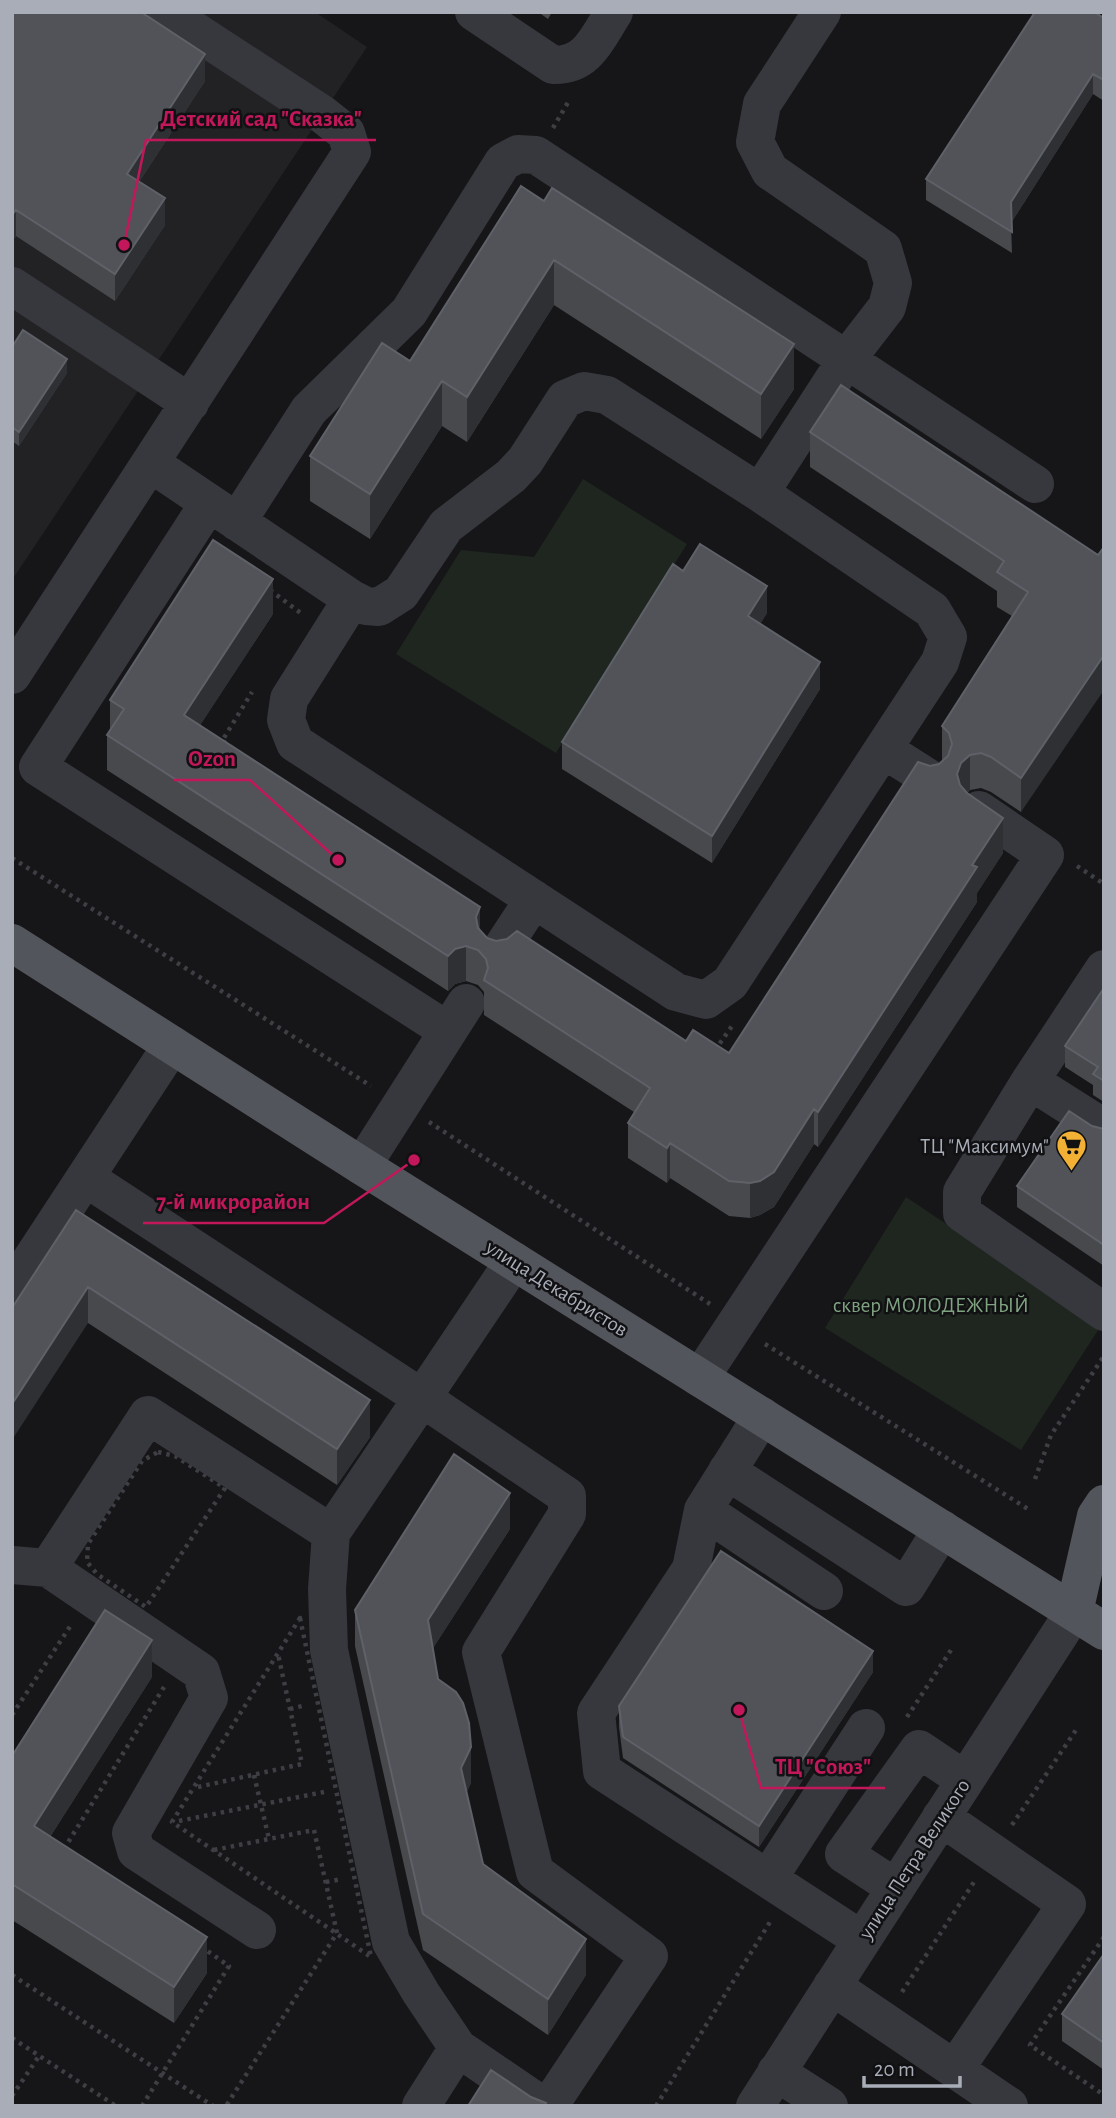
<svg xmlns="http://www.w3.org/2000/svg" width="1116" height="2118" font-family="'Alegreya Sans',sans-serif">
<style>
.built{fill:#222225}
.green{fill:#1e261f}
.lines{fill:none;stroke-linecap:round;stroke-linejoin:round}
.path{stroke:#3d3f44;stroke-width:4.5;stroke-dasharray:3.5 5;stroke-linecap:butt}
.minor{stroke:#37383d;stroke-width:38}
.major{stroke:#53555c;stroke-width:38}
.wall{fill:#47494d}
.shaded-wall{fill:#2f3033}
.building{fill:#525359;stroke:#5f6168;stroke-width:2}
.labels{text-anchor:middle;stroke-width:5;stroke-linejoin:round;paint-order:stroke}
.poi-label{font-size:21px;fill:#a8adb8;stroke:#111113;text-anchor:end}
.street-label{font-size:21px;fill:#a8adb8;stroke:#111113}
.park-label{font-size:21px;fill:#7fa381;stroke:#111113}
.leader{fill:none;stroke:#c2185b;stroke-width:2.5}
.callout-dot{fill:#c2185b;stroke:#111113;stroke-width:2.5}
.callout-label{font-size:23px;text-anchor:middle;font-weight:bold;fill:#c2185b;stroke:#111113;stroke-width:5;stroke-linejoin:round;paint-order:stroke}
</style>
<rect width="100%" height="100%" fill="#161618"/>
<path class="built" d="M12 12H315L367 47 12 580Z"/>
<path class="green" d="M583 479 687 544 556 753 396 654 461 550 534 557Z
M906 1197 1100 1327 1021 1450 825 1328Z"/>
<g class="lines">
<path class="path" d="M553 128 570 99
M270 590 302 614
M226 743 222 741 252 692
M12 858 371 1086
M1077 866 1104 884
M713 1048 718 1046 732 1026
M429 1122 710 1304
M765 1344 1028 1509
M158 1452 175 1456 225 1488 146 1607 97 1574 87 1562 88 1544 142 1461Z
M1035 1479 1051 1435 1104 1356
M300 1618 371 1957 172 1822Z
M290 1709 306 1705
M12 1715 71 1625
M907 1717 951 1650
M254 1775 269 1839
M198 1787 302 1764 278 1654
M179 1821 324 1792
M1012 1825 1078 1727
M64 1849 164 1687
M214 1850 314 1830 337 1933 226 2106
M326 1882 342 1879
M1104 1937 1030 2045 1104 2095
M12 1975 213 2106
M902 1992 974 1882
M12 2038 116 2106
M12 2096 39 2056
M142 2106 229 1966 203 1948
M656 2106 770 1922"/>
<path class="minor" d="M474 12 553 65C588 66 597 38 614 12
M12 286 190 403
M150 463 352 152 346 133 322 114 166 12
M760 493 846 360 887 307 893 283 883 249 770 171 755 142 762 104 822 12
M209 503 38 767 448 1031
M237 522 309 410 409 312 503 162 518 154 536 155 1035 484
M12 675 150 463 352 599 366 606 379 607 401 593 446 526 511 476 525 461 565 399 584 391 607 395 760 493 932 610 948 637 940 662 730 983 706 1000 676 992 295 743 286 720 289 699 352 599
M883 749 930 779
M498 954 534 899
M1104 969 1030 1081 962 1192V1213L1104 1312
M1030 1081 1104 1128
M362 1166 466 1003
M514 1261 422 1398 567 1496V1514L481 1652 535 1872 649 1956 549 2106
M12 1289 172 1045
M700 1378 1045 855 979 810
M762 1416 703 1510 691 1569 596 1713 602 1771 862 1940
M727 1471 906 1587 942 1529
M703 1510 824 1591
M331 1533 327 1589 329 1650 391 1942 421 1993 458 2048
M12 1565 48 1568 148 1415 331 1533 422 1398 86 1178
M48 1568 201 1672 209 1698 131 1833 136 1851 257 1930
M941 1817 1067 1904 955 2069
M768 1879 866 1728
M896 1888 844 1854 919 1749 965 1780
M832 1986 1009 2106
M776 2072 829 2106
M421 2106 458 2048 543 2106
M755 2106 1074 1612"/>
<path class="major" d="M12 943 362 1166 1104 1631
M1074 1612 1096 1516 1104 1504"/>
</g>
<path class="wall" d="M12 12 205 81 139 182 165 225 115 301 16 236 12 241Z
M538 12H552L548 19Z
M1104 18V101L1093 94 1011 223 1012 253 926 200V179Z
M521 186 794 389 761 439 554 305 467 442 442 426 370 539 310 501V456L410 361Z
M12 347 67 373 19 446 12 441Z
M810 432 1098 555 1021 812 991 792 981 788 970 790 967 793 1003 853 977 893V902L818 1147 814 1144 774 1207 760 1215 750 1218 729 1216 670 1178 667 1183 628 1158V1123L634 1112 484 1015V992L478 985 466 981 455 984 448 991 107 770V735L110 731V700L273 614 200 725 480 930 487 938 686 1041 729 1053 930 766 939 764 942 761V726L1012 616 997 607V591L810 467Z
M683 571 767 613 760 624 820 689 712 863 562 769V742Z
M1104 988V1102L1093 1095V1085L1065 1067V1046Z
M1092 1126 1104 1129V1266L1017 1207V1186Z
M76 1210 370 1437 337 1485 88 1323Z
M510 1529 433 1648 438 1679 471 1783 466 1793 483 1864 586 1975 548 2035 423 1950 355 1646V1610Z
M873 1672 759 1847 623 1758 619 1727V1706Z
M152 1677 50 1837 207 1973 174 2023 12 1920V1756Z
M1104 1954V2070L1062 2041V2014Z"/>
<path class="shaded-wall" d="M205 54V81L127 200V174Z
M1093 74V94L1011 223V202Z
M165 198V225L115 301V274Z
M16 210V236L12 241V215Z
M554 260V305L467 442V397Z
M794 344V389L761 439V394Z
M67 359V373L19 446V432Z
M442 381V426L370 539V494Z
M273 579V614L184 750V715Z
M767 586V613L748 643V616Z
M1104 655V690L1021 812V778Z
M820 662V689L712 863V836Z
M970 755V790L961 798 957 774 961 763Z
M1003 818V853L977 893V902L818 1147V1112Z
M480 907V942L476 917Z
M466 946V981L455 984 448 991V956L455 949Z
M814 1109V1144L774 1207 760 1215 750 1218V1183Z
M670 1143V1178L667 1183V1148Z
M88 1287V1323L12 1440V1404Z
M370 1400V1437L337 1485V1449Z
M510 1493V1529L428 1656V1620Z
M152 1640V1677L34 1862V1826Z
M873 1651V1672L759 1847V1826Z
M471 1747V1783L461 1805V1768Z
M207 1937V1973L174 2023V1987Z
M586 1939V1975L548 2035V1999Z"/>
<path class="building" d="M12 12H141L205 54 127 174 165 198 115 274 16 210 12 215Z
M1035 12H1094L1104 18V80L1093 74 1011 202 1012 232 926 179Z
M521 186 544 201 552 188 794 344 761 394 554 260 467 397 442 381 370 494 310 456 382 343 410 361Z
M23 330 67 359 19 432 12 427V347Z
M841 385 1098 555 1104 547V655L1021 778 991 757 981 753 970 755 961 763 957 774 960 785 967 793 1003 818 972 865 977 867 818 1112 814 1109 774 1172 760 1181 750 1183 729 1181 670 1143 667 1148 628 1123 650 1088 484 980 488 968 486 959 478 950 466 946 455 949 448 956 107 735 124 709 110 700 213 540 273 579 184 715 480 907 476 917 478 928 487 938 496 941 507 939 517 931 686 1041 693 1030 729 1053 918 762 930 766 939 764 948 756 952 744 949 733 942 726 1028 592 997 572 1004 561 810 432Z
M700 544 767 586 748 616 820 662 712 836 562 742 673 564 683 571Z
M1104 988V1081L1093 1074 1098 1067 1065 1046Z
M1069 1111 1092 1126 1104 1129V1245L1017 1186Z
M76 1210 370 1400 337 1449 88 1287 12 1404V1308Z
M454 1454 510 1493 428 1620 438 1679 456 1692 463 1703 469 1723 471 1747 461 1768 483 1864 586 1939 548 1999 423 1914 355 1610Z
M721 1551 873 1651 759 1826 623 1737 619 1706Z
M105 1610 152 1640 34 1826 207 1937 174 1987 12 1884V1756Z
M1104 1954V2043L1062 2014Z
M491 2070 531 2097 546 2103 544 2106H468Z"/>
<defs>
<symbol id="supermarket-pin" viewBox="-11 -11 22 30"><path d="M0 17L-7.5 6A9.5 9.5 0 1 1 7.5 6Z" fill="#f2b134" stroke="#111113"/><path d="M-6-5.5h2.5l.6 2H6L4.5 2H-2.5L-4.4-4H-6ZM-1.5 3.2a1.3 1.3 0 1 0 .1 0ZM3 3.2a1.3 1.3 0 1 0 .1 0Z" fill="#111"/></symbol>
</defs>
<g fill-rule="evenodd">
<use href="#supermarket-pin" x="1054" y="1128" width="35" height="47"/>
</g>
<g class="labels">
<g class="poi-label">
<text x="1049" y="1153">ТЦ "Максимум"</text>
</g>
<g class="street-label">
<text transform="translate(557 1288) rotate(32)" y="7">улица Декабристов</text>
<text transform="translate(914 1859) rotate(-57)" y="7">улица Петра Великого</text>
</g>
<g class="park-label">
<text x="931" y="1312">сквер МОЛОДЕЖНЫЙ</text>
</g>
</g>
<path class="leader" d="M124 245L146 140H376M338 860L250 780H174M414 1160L324 1223H143M739 1710L761 1788H885"/>
<g class="callout-dot">
<circle cx="124" cy="245" r="7"/>
<circle cx="338" cy="860" r="7"/>
<circle cx="414" cy="1160" r="7"/>
<circle cx="739" cy="1710" r="7"/>
</g>
<g class="callout-label">
<text x="261" y="126">Детский сад "Сказка"</text>
<text x="212" y="766">Ozon</text>
<text x="233" y="1209">7-й микрорайон</text>
<text x="823" y="1774">ТЦ "Союз"</text>
</g>
<rect width="1116" height="2118" fill="none" stroke="#a8adb8" stroke-width="28"/>
<path d="M864 2076v10h96v-10" fill="none" stroke="#a8adb8" stroke-width="3.5"/>
<text x="874" y="2076" font-size="21" fill="#a8adb8" stroke="#111113" stroke-width="5" paint-order="stroke">20 m</text>
</svg>
